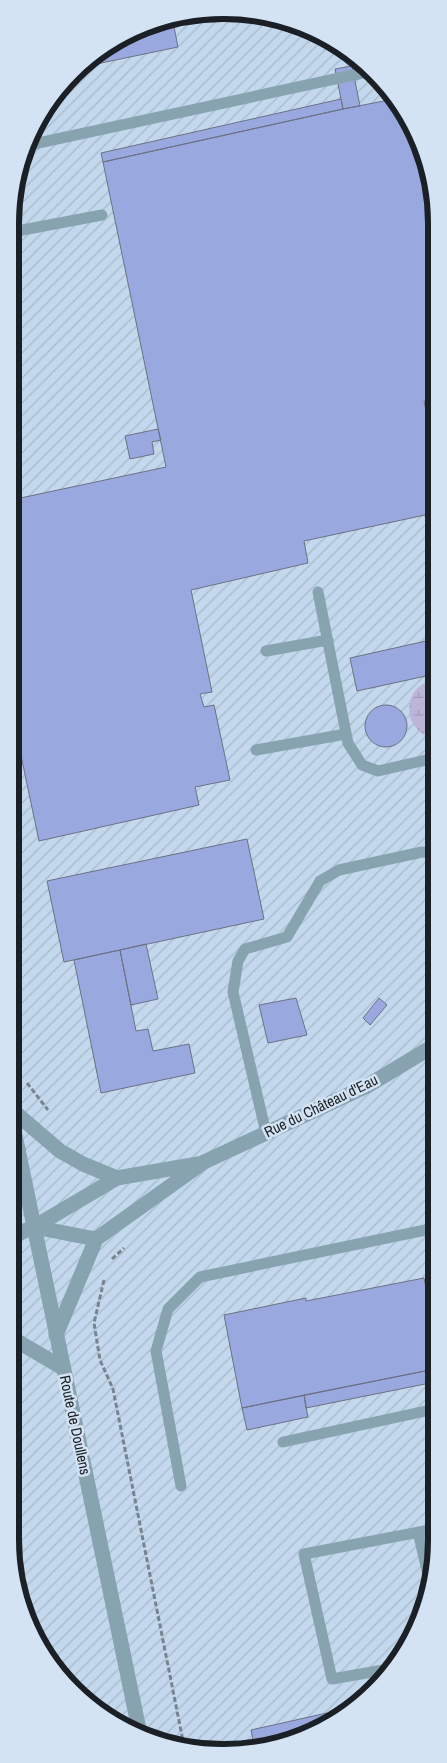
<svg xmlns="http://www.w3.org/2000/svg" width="447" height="1763" font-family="'Archivo Narrow',sans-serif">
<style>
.industrial{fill:url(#industrial-furrows)}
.wetland{fill:url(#wetland-marsh)}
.building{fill:#9aa8e0;stroke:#6d7183}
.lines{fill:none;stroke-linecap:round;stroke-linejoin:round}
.path{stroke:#79838e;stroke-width:3;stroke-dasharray:5 2.5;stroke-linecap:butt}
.service{stroke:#87a3b0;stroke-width:11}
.minor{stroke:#87a3b0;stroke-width:15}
.tertiary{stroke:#87a3b0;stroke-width:15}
.labels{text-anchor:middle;stroke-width:5;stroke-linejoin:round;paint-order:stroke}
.street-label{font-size:15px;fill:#1a2025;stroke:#d4e3f3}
.rim{fill:none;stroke:#1a2025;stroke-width:6}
</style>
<defs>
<pattern id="industrial-furrows" width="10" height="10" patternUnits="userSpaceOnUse" patternTransform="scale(1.25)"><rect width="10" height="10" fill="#c3d8ed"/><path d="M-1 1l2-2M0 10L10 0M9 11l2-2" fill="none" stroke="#a7b9cb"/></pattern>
<pattern id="wetland-marsh" width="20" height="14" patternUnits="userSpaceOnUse" patternTransform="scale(1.25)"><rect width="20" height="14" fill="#bdb4d9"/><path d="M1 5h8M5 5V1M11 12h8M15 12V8" fill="none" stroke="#a29aba"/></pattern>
</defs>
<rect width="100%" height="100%" fill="#d4e3f3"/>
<path class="industrial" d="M252 12 318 32 375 73 415 129 435 196V1568L409 1646 354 1709 279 1746 209 1753 129 1731 63 1680 26 1621 10 1539 12 195 39 117 94 54 169 17Z"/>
<path class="wetland" d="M435 680V738C401 733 400 685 435 680Z"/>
<path class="building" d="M169 17H172L178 47 82 67 94 54Z
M352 66 360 106 343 109 335 69Z
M341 99 343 109 103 162 101 153Z
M394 99 415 129 435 196V399L424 401 435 456V563L425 515 304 541 308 563 191 590 212 692 200 694 204 707 214 705 230 780 195 787 199 805 39 841 11 708V500L166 467 103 162 343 109Z
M158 429 161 440 152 442 154 454 130 459 125 436Z
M435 639V674L357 691 350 658Z
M365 726a21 21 0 1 1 42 0a21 21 0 1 1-42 0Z
M247 839 264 919 64 962 47 881Z
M146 944 158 999 131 1005 120 950Z
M120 950 136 1031 148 1029 153 1051 189 1044 195 1073 101 1093 74 960Z
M296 998 307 1035 268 1043 259 1005Z
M379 998 387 1005 370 1025 363 1018Z
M424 1278 435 1333V1369L242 1408 224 1315 306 1298V1301Z
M435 1369V1382L306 1408 304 1395Z
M304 1395 308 1417 247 1430 242 1408Z
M15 1494 18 1509 10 1511V1495Z
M17 1567 28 1623 16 1568Z
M327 1713 329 1721 279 1746 255 1748 251 1730Z"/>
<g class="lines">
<path class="path" d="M27 1083 48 1110
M112 1259 124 1248
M104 1280 94 1323 100 1360 113 1389 184 1746"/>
<path class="service" d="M29 145 372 71
M12 232 102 215
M12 418 13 427
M318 592 348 743 362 765 378 771 435 758
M266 651 328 640
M256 750 346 734
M266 1133 233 992 238 961 245 949 287 937 320 881 339 870 422 852 435 853
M283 1442 435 1409
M181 1486 156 1351 168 1309 200 1277 435 1228
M418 1532 430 1583
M389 1669 332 1679 304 1554 435 1529"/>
<path class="minor" d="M11 1109 60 1151 83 1164 117 1178
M11 1166 18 1149
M34 1227 96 1239 204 1162 367 1086 435 1045
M10 1237 34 1227 117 1178 198 1164
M56 1335 96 1239
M10 1337 63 1368"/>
<path class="tertiary" d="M11 1116 140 1734"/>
</g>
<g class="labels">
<g class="street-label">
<text transform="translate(321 1106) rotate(-26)" y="5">Rue du Château d'Eau</text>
<text transform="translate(75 1425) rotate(78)" y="5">Route de Doullens</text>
</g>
</g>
<path d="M0 0H447V1763H0ZM223 19H224A204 204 0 0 1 428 223V1540A204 204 0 0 1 224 1744H223A204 204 0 0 1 19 1540V223A204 204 0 0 1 223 19Z" fill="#d4e3f3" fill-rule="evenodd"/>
<path class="rim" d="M223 19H224A204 204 0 0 1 428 223V1540A204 204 0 0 1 224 1744H223A204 204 0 0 1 19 1540V223A204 204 0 0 1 223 19Z"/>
</svg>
